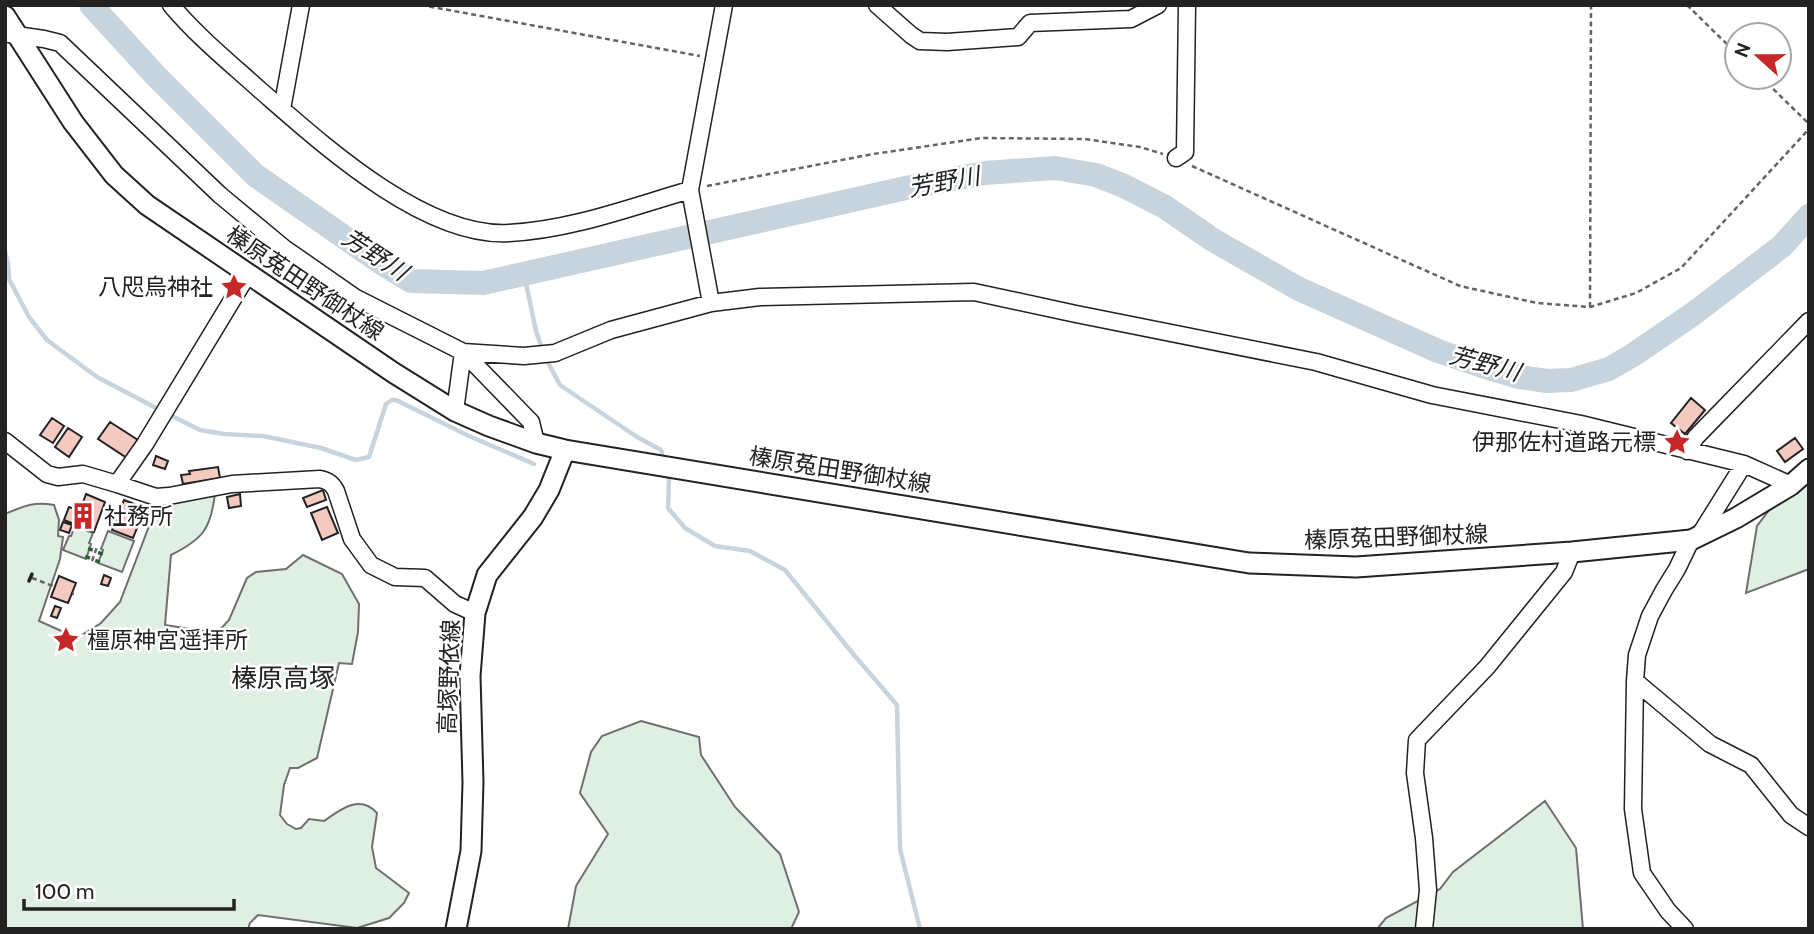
<svg xmlns="http://www.w3.org/2000/svg" width="1814" height="934" font-family="Cabin,'Noto Sans JP',sans-serif">
<style>
.green{fill:#e0efe3;stroke:#6f6f6f;stroke-width:2}
.lines{fill:none;stroke-linecap:round;stroke-linejoin:round}
.stream{stroke:#c7d3dd;stroke-width:4.5}
.river{stroke:#c7d3dd;stroke-width:24}
.building{fill:#f3c9c0;stroke:#222;stroke-width:2}
.minor-casing{stroke:#222;stroke-width:19}
.major-casing{stroke:#222;stroke-width:23}
.path{stroke:#646464;stroke-width:2.5;stroke-dasharray:5 3.5;stroke-linecap:butt}
.minor{stroke:#fff;stroke-width:16}
.major{stroke:#fff;stroke-width:19}
.hedge{stroke:#2f5e38;stroke-width:5;stroke-dasharray:3.5 5;stroke-linecap:butt}
.wall{stroke:#222;stroke-width:3.5}
.labels{text-anchor:middle;stroke-width:5;stroke-linejoin:round;paint-order:stroke}
.street-label{font-size:23px;fill:#222;stroke:#fff}
.poi-label{font-size:23px;fill:#222;stroke:#fff;text-anchor:end}
.water-label{font-size:24px;font-style:italic;fill:#222;stroke:#fff}
.quarter-label{font-size:26px;fill:#222;stroke:#fff}
</style>
<rect width="100%" height="100%" fill="#fff"/>
<path class="green" d="M1809 463V569L1746 593 1757 526 1799 471Z
M215 493C211 529 203 539 171 555L165 625 217 633 229 620 247 578 256 572 286 569 303 555 342 574 359 604 358 632 352 664 339 663 317 758 298 768H290L284 785 280 815 287 824 296 829 301 828 309 819 324 821C341 809 360 794 377 813L372 847 376 868 409 893 404 903 389 918 357 928 258 915 250 923 248 929H5V514C24 506 34 501 54 505L59 520 58 536 63 537 60 559 39 621 77 638 101 623 120 602 159 500Z
M75 526 93 533 89 543 91 544 86 559 63 550 69 536H71Z
M108 531 134 541 122 572 98 563 103 550 101 549Z
M641 721 699 737 701 755 735 807 780 854 799 912 791 929H568L576 886 608 834 580 793 591 752 602 736Z
M1545 801 1576 848 1583 929H1377L1386 918 1440 889 1453 872Z"/>
<g class="lines">
<path class="stream" d="M5 252 8 264 9 279 29 317 47 340 97 377 160 410
M524 274 536 331 542 349
M545 357 560 385 637 437 661 450 664 461
M168 414 200 430 224 434 263 436 321 448 356 460 369 457 386 404 392 400H396L469 436 534 464
M667 473 669 480 668 508 685 528 715 546 750 551 785 570 854 655 897 705 900 849 920 929"/>
<path class="river" d="M91 5 156 76 255 175 380 262 411 281 483 283 906 188 985 173 1055 168 1096 175 1124 186 1165 207 1213 240 1299 289 1438 351 1482 366 1519 377 1547 381 1571 380 1609 369 1633 355 1693 314 1782 246 1809 216"/>
</g>
<path class="building" d="M1691 398 1705 410 1685 434 1671 423Z
M52 418 64 426 53 443 40 435Z
M110 422 138 440 127 458 98 439Z
M68 428 82 437 69 457 55 447Z
M1795 438 1803 449 1785 462 1777 451Z
M156 456 168 461 165 469 153 465Z
M218 467 220 478 183 484 181 475 190 474 189 471Z
M323 490 326 500 307 507 303 498Z
M86 494 105 502 94 532 64 520 69 507 80 511Z
M240 494 241 506 229 508 227 497Z
M124 500 145 508 133 538 112 530Z
M327 507 338 533 322 540 311 513Z
M144 511 152 514 148 522 141 519Z
M63 522 72 525 69 533 60 530Z
M104 575 111 578 108 586 101 584Z
M59 576 76 583 68 603 51 597Z
M55 606 61 608 57 618 51 616Z"/>
<g class="lines">
<defs>
<path id="minor" d="M171 5C198 37 229 62 260 90 321 143 424 238 509 233 571 230 631 207 690 190
M877 5 911 35 920 41 947 42 1018 37 1030 23 1131 19 1158 5
M9 34 44 39 60 43 220 195 284 248 356 298 463 352 524 356 555 353 611 330 711 303 760 297 974 292 1076 314 1316 362 1432 395 1581 424 1744 464 1791 485
M282 109 301 5
M1176 158 1185 152 1187 5
M711 303 690 190 724 5
M463 352 531 422 536 443
M455 411 463 352
M5 441 47 474 58 477 83 474 117 484 145 444 248 274
M1687 451 1696 437 1809 321
M117 484 156 497 169 496 232 484 320 479C328 481 332 483 336 491L352 539 371 565 395 577 425 578 455 604 475 613
M1699 536 1744 464
M1635 681 1710 744 1751 765 1791 815 1809 827
M1424 929 1428 890 1424 838 1415 773 1417 740 1487 667 1564 572 1572 552
M1685 929 1668 911 1642 873 1633 809 1635 681 1637 655 1650 616 1664 590 1677 569 1691 540"/>
<path id="major" d="M5 16 73 122 114 175 147 205 394 373 455 411 489 426 536 443 565 450 1249 563 1356 567 1572 552 1691 540 1736 518 1791 485 1809 469
M456 929 471 851 473 782 470 676 475 613 487 575 533 517 549 490 565 450"/>
</defs>
<use href="#minor" class="minor-casing"/>
<use href="#major" class="major-casing"/>
<path class="path" d="M421 5 700 56
M1687 5 1737 54
M1761 77 1809 124
M1192 166 1460 286 1537 303 1590 307 1636 293 1681 268 1809 129
M707 186 873 154 982 138 1085 139 1140 147 1163 154
M1590 307 1591 5
M92 561 97 547
M32 578 53 586
M72 594H74"/>
<use href="#minor" class="minor"/>
<use href="#major" class="major"/>
<path class="hedge" d="M87 559 92 545
M97 563 102 549"/>
<path class="wall" d="M29 581 32 574"/>
</g>
<defs>
<symbol id="sight-bare" viewBox="-9 -9 18 18"><path d="M0-6L1.8-2.2L6-1.7L2.9 1.2L3.7 5.4L0 3.3L-3.7 5.4L-2.9 1.2L-6-1.7L-1.8-2.2Z" fill="#c62828" stroke="#fff" stroke-width="2.5" paint-order="stroke"/></symbol>
<symbol id="building-bare" viewBox="-9 -9 18 18"><path d="M-4-6H4V6H1V3H-1V6H-4ZM-2.5-4.3h1.7v1.8h-1.7ZM.8-4.3h1.7v1.8H.8ZM-2.5-1h1.7V.8h-1.7ZM.8-1h1.7V.8H.8Z" fill="#c62828" stroke="#fff" stroke-width="2.5" paint-order="stroke"/></symbol>
</defs>
<g fill-rule="evenodd">
<use href="#sight-bare" x="215" y="268" width="38" height="38"/>
<use href="#sight-bare" x="1658" y="423" width="38" height="38"/>
<use href="#building-bare" x="64" y="497" width="38" height="38"/>
<use href="#sight-bare" x="47" y="621" width="38" height="38"/>
</g>
<g class="labels">
<g class="street-label">
<text transform="translate(305 283) rotate(34)" y="8">榛原菟田野御杖線</text>
<text transform="translate(840 470) rotate(9)" y="8">榛原菟田野御杖線</text>
<text transform="translate(1396 537) rotate(-2)" y="8">榛原菟田野御杖線</text>
<text transform="translate(449 677) rotate(-88)" y="8">高塚野依線</text>
</g>
<g class="poi-label">
<text x="213" y="295">八咫烏神社</text>
<text x="1656" y="450">伊那佐村道路元標</text>
<text x="104" y="524" text-anchor="start">社務所</text>
<text x="87" y="648" text-anchor="start">橿原神宮遥拝所</text>
</g>
<g class="water-label">
<text transform="translate(944 182) rotate(-10)" y="8">芳野川</text>
<text transform="translate(375 255) rotate(33)" y="8">芳野川</text>
<text transform="translate(1485 364) rotate(15)" y="8">芳野川</text>
</g>
<g class="quarter-label">
<text x="283" y="687">榛原高塚</text>
</g>
</g>
<rect width="1814" height="934" fill="none" stroke="#222222" stroke-width="14"/>
<g transform="translate(1758 56) rotate(291)"><circle r="33" fill="#ffffff" stroke="#a7a7a7" stroke-width="2"/>
<path d="M0-5L12 26L0 18L-12 26Z" fill="#c62828"/>
<text y="-10" font-size="19" font-weight="bold" text-anchor="middle" fill="#222222">N</text>
</g>
<path d="M24 899v10h210v-10" fill="none" stroke="#222222" stroke-width="3.5"/>
<text x="35" y="899" font-size="21" fill="#222222" stroke="#ffffff" stroke-width="5" paint-order="stroke">100 m</text>
</svg>
